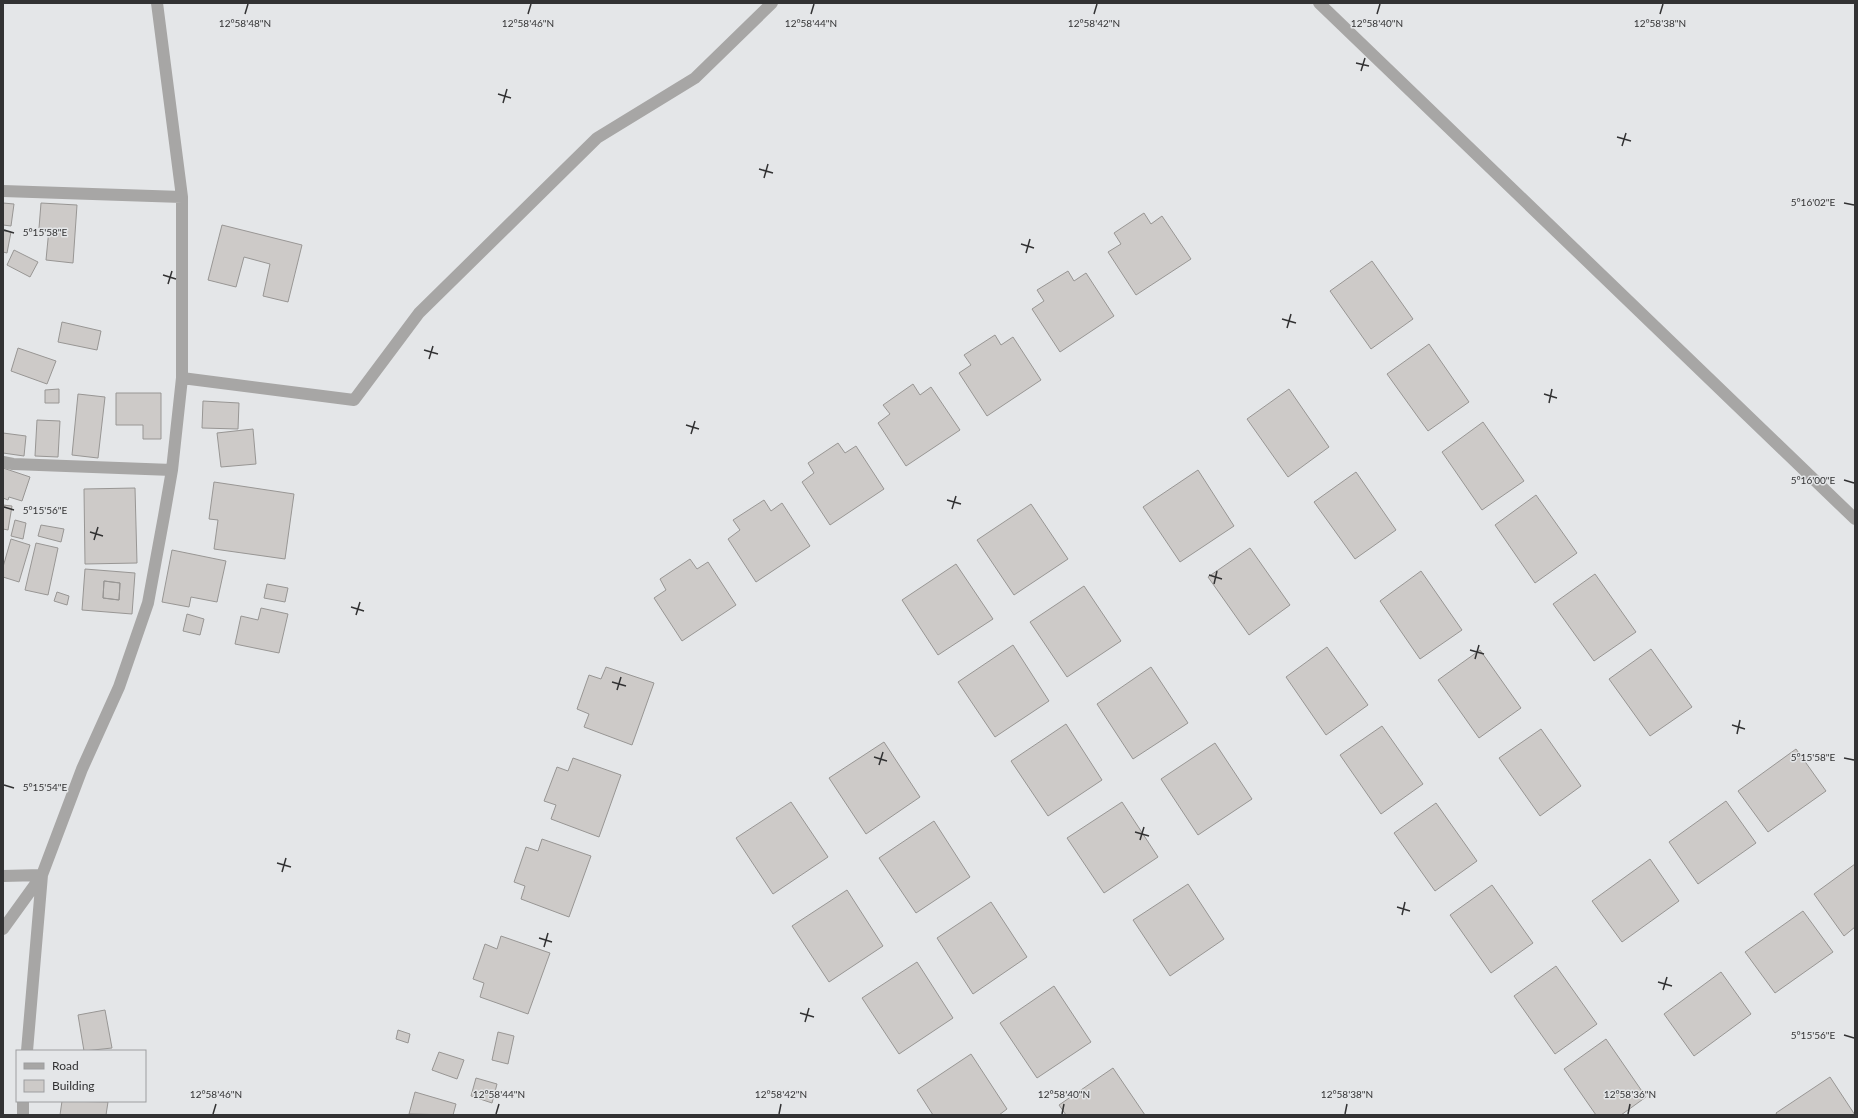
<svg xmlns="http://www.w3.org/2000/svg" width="1858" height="1118" font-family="Lato,sans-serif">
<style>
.building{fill:#cdcac8;stroke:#989694;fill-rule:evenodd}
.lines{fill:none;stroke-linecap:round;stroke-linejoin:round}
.minor{stroke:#a7a6a5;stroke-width:12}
.ticks{fill:none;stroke:#323233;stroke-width:1.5}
.ticks-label{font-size:10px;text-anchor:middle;fill:#323233;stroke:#e4e6e8;stroke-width:3;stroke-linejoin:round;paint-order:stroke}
</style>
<rect width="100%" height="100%" fill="#e4e6e8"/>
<path class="building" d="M3 203 14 204 11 226 3 225Z
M41 203 77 205 73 263 46 260 49 229 39 228Z
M1144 213 1151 224 1162 216 1191 259 1136 295 1108 252 1121 244 1114 233Z
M222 225 302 245 288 302 263 296 270 264 244 257 236 287 208 280Z
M3 231 11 232 7 253 3 252Z
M14 250 38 262 30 277 7 265Z
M1372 261 1413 319 1371 349 1330 291Z
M1068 271 1074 281 1086 273 1114 316 1060 352 1032 309 1044 301 1037 290Z
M62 322 101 331 97 350 58 342Z
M995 335 1001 345 1013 337 1041 380 987 416 959 373 971 365 964 355Z
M1429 344 1469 402 1428 431 1387 374Z
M18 348 56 361 47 384 11 371Z
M913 384 920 395 931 387 960 430 906 466 878 423 890 414 883 405Z
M59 389V403H45V390Z
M1289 389 1329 447 1288 477 1247 419Z
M116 393H161V439H143V425H116Z
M78 394 105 397 98 458 72 455Z
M203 401 239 403 238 429 202 428Z
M37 420 60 421 58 457 35 456Z
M1483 422 1524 481 1482 510 1442 452Z
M253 429 256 464 221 467 217 433Z
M3 433 26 436 24 456 3 453Z
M838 443 845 453 856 446 884 489 830 525 802 482 814 473 808 463Z
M3 468 30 477 22 501 9 497 8 500 3 498Z
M1198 470 1234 526 1180 562 1143 507Z
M1356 472 1396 530 1355 559 1314 502Z
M214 482 294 494 285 559 214 549 218 520 209 519Z
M135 488 137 563 85 564 84 489Z
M1536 495 1577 553 1535 583 1495 525Z
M764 500 771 511 782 503 810 546 756 582 728 539 740 530 733 520Z
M1031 504 1068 559 1014 595 977 540Z
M3 505 12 506 8 530 3 529Z
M15 520 26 523 23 539 11 536Z
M41 525 64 529 61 542 38 536Z
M11 539 30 545 19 582 3 577V567Z
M36 543 58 548 48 595 25 590Z
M1250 548 1290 605 1249 635 1208 577Z
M172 550 226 561 217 602 191 597 189 607 162 602Z
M690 559 697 569 708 562 736 605 682 641 654 598 666 590 660 579Z
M956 564 993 619 938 655 902 600Z
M85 569 135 573 132 614 82 610ZM104 581 120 583 119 600 103 598Z
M1421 571 1462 630 1420 659 1380 601Z
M1595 574 1636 632 1594 661 1553 604Z
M104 581 120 583 119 600 103 598Z
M267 584 288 588 285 602 264 598Z
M1084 586 1121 641 1067 677 1030 622Z
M57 592 69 596 67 605 54 601Z
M261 608 288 614 279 653 235 644 241 616 258 620Z
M187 614 204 619 200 635 183 631Z
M1013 645 1049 701 995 737 958 682Z
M1327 647 1368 705 1326 735 1286 677Z
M1651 649 1692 707 1650 736 1609 679Z
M1480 650 1521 708 1479 738 1438 680Z
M606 667 654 683 632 745 584 727 589 714 577 709 589 675 601 679Z
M1151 667 1188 723 1133 759 1097 704Z
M1066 724 1102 780 1048 816 1011 761Z
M1382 726 1423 784 1381 814 1340 755Z
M1541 729 1581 786 1540 816 1499 758Z
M884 742 920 797 866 834 829 778Z
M1215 743 1252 799 1198 835 1161 779Z
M1796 749 1826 791 1768 832 1738 791Z
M573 758 621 775 599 837 551 819 556 805 544 801 557 767 568 771Z
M1726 801 1756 843 1698 884 1669 842Z
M791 802 828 857 773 894 736 838Z
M1122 802 1158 857 1104 893 1067 838Z
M1436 803 1477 861 1435 891 1394 833Z
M934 821 970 877 916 913 879 858Z
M542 839 591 856 569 917 521 899 525 886 514 882 526 847 538 851Z
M1650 859 1679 901 1622 942 1592 901Z
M1855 864V927L1844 936 1814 894Z
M1188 884 1224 939 1170 976 1133 920Z
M1492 885 1533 943 1491 973 1450 915Z
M847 890 883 946 829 982 792 926Z
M991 902 1027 957 973 994 937 938Z
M1803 911 1833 952 1775 993 1745 952Z
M501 936 550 953 528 1014 480 997 484 983 473 979 485 944 497 949Z
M917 962 953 1018 899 1054 862 998Z
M1556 966 1597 1024 1555 1054 1514 996Z
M1721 972 1751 1014 1694 1056 1664 1014Z
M1054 986 1091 1042 1037 1078 1000 1023Z
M105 1010 112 1048 84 1051 78 1015Z
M398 1030 410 1034 408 1043 396 1039Z
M498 1032 514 1036 508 1064 492 1060Z
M1606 1039 1646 1097 1621 1115H1596L1564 1069Z
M439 1052 464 1060 457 1079 432 1070Z
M971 1054 1007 1109 999 1115H933L917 1090Z
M1113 1068 1145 1115H1066L1059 1105Z
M1830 1077 1855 1115H1777L1776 1113Z
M476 1078 497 1084 492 1103 471 1096Z
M415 1092 456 1104 453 1115 409 1114Z
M62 1101 108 1102 106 1115H60Z"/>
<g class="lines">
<path class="minor" d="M1319 3 1855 519
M3 191 182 197
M182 378 354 400 419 313 597 138 695 78 772 3
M3 462 13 464 172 470
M3 876 42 875 27 1051
M3 929 42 875 82 769 119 687 148 603 164 516 172 470 182 378V197L157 3
M23 1101V1115"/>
</g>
<path class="ticks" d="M245 14 248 4M528 14 531 4M811 14 814 4M1094 14 1097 4M1377 14 1380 4M1660 14 1663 4M1356 63 1369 66M1361 71 1365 58M498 94 511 98M503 103 507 89M1617 137 1631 141M1622 146 1626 133M759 169 773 173M764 178 768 164M1844 203 1854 205M4 230 14 233M1021 244 1034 248M1026 253 1030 239M163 275 176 279M168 284 172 271M1282 319 1296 323M1287 328 1291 314M424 350 438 354M429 359 433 346M1544 394 1557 398M1549 403 1552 389M686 425 699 429M691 434 695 421M1844 480 1854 483M947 500 961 504M4 507 14 510M952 509 956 496M90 532 103 536M94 540 98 527M1209 575 1222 579M1214 584 1217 571M351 607 364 611M356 615 360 602M1470 650 1484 654M1475 659 1479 645M612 682 626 686M617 690 621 677M1732 725 1745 729M1737 734 1740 720M874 757 887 761M1844 758 1854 760M879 765 883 752M4 785 14 788M1135 832 1149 836M1140 840 1144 827M277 863 291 867M282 872 286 858M1397 907 1410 911M1402 915 1405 902M539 938 552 942M544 947 548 933M1658 982 1672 986M1663 990 1667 977M800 1013 814 1017M805 1022 809 1008M1844 1035 1854 1038M213 1114 216 1104M496 1114 499 1104M779 1114 781 1104M1062 1114 1064 1104M1345 1114 1347 1104M1628 1114 1630 1104"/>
<g class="ticks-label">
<text x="245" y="27">12°58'48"N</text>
<text x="528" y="27">12°58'46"N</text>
<text x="811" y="27">12°58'44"N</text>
<text x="1094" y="27">12°58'42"N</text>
<text x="1377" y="27">12°58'40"N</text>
<text x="1660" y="27">12°58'38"N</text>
<text x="1813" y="206">5°16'02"E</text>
<text x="45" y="236">5°15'58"E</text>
<text x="1813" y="484">5°16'00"E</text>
<text x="45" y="514">5°15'56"E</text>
<text x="1813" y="761">5°15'58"E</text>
<text x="45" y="791">5°15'54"E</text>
<text x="1813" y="1039">5°15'56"E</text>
<text x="216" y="1098">12°58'46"N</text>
<text x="499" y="1098">12°58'44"N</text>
<text x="781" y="1098">12°58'42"N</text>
<text x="1064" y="1098">12°58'40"N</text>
<text x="1347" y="1098">12°58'38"N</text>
<text x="1630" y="1098">12°58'36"N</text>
</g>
<rect width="1858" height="1118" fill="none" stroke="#323233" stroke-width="8"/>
<rect x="16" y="1050" width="130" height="52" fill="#e4e6e8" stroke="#9d9ea0"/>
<rect x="24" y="1063" width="20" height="6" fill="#a7a6a5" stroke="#9d9ea0"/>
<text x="52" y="1070" font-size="12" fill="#323233">Road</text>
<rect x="24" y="1080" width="20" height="12" fill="#cdcac8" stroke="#9d9ea0"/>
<text x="52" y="1090" font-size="12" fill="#323233">Building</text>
</svg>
